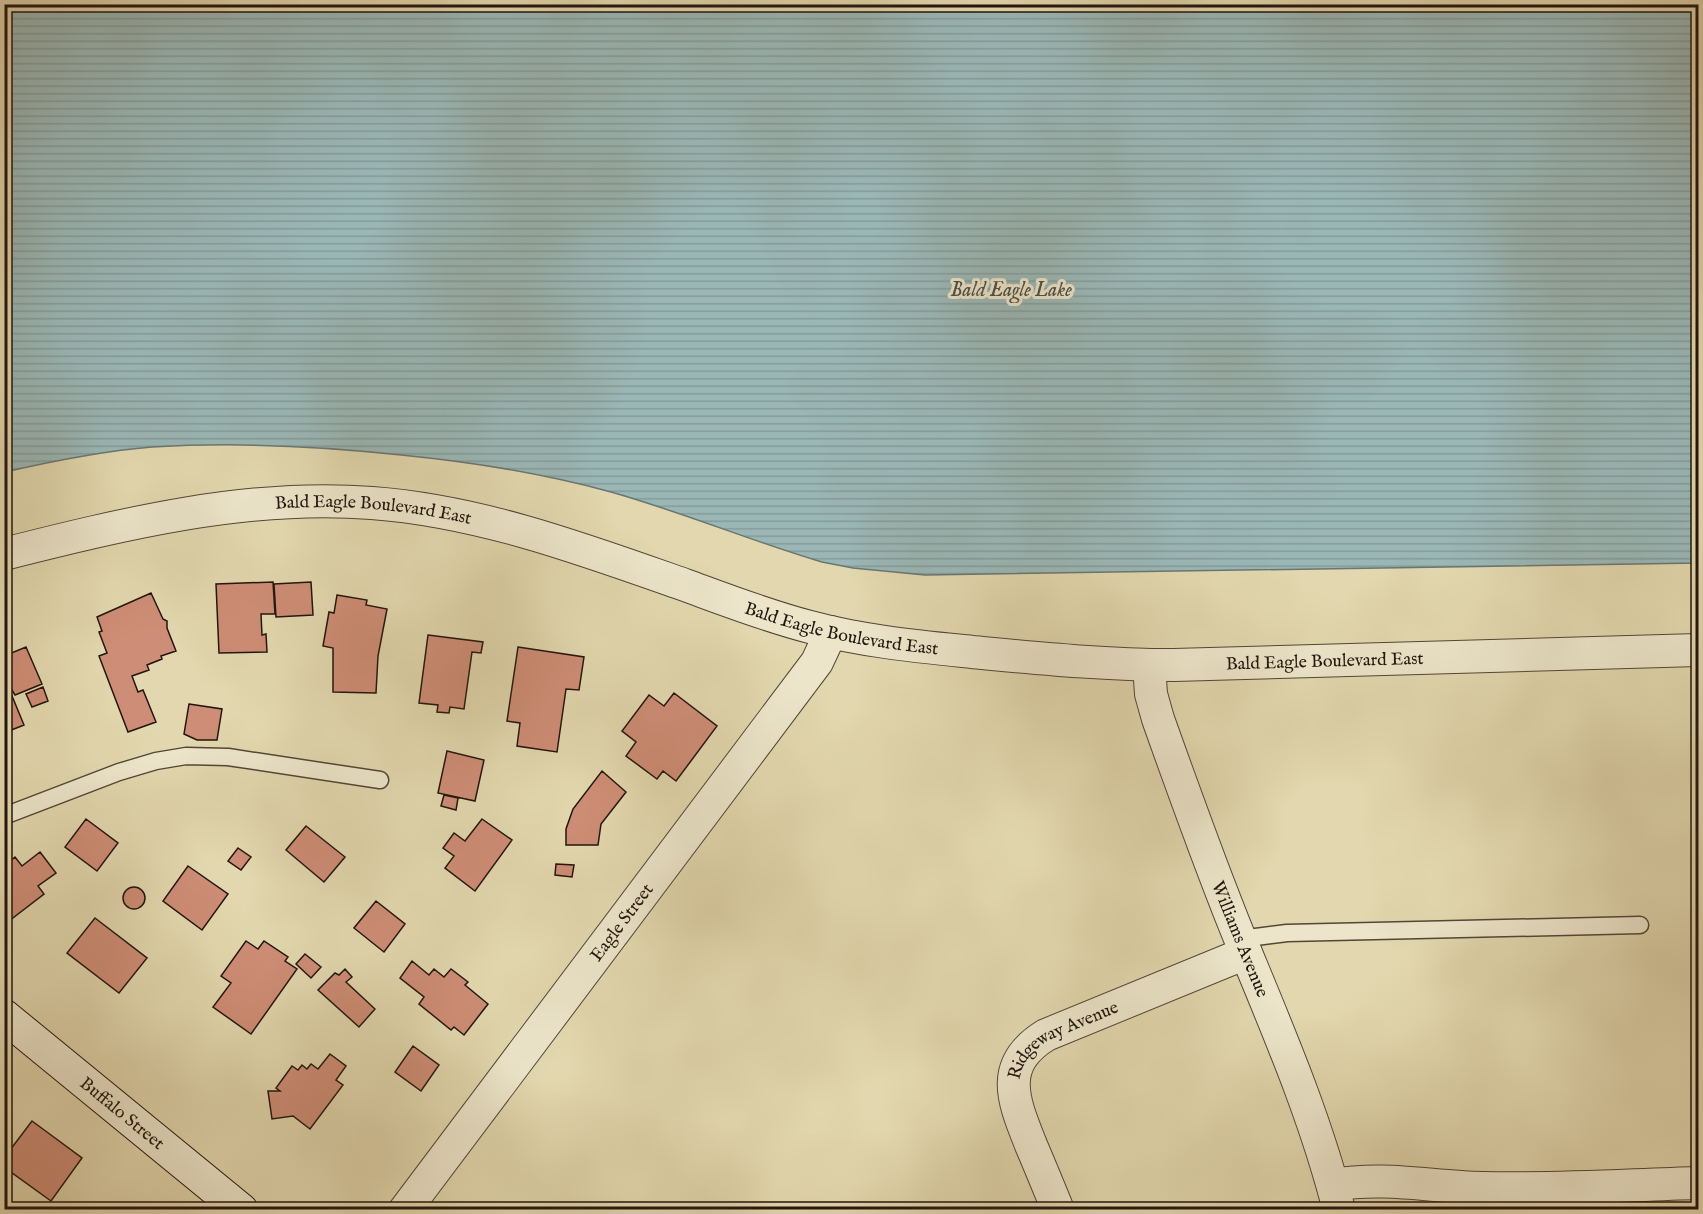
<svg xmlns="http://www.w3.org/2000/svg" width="1703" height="1214" font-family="'IM FELL English',serif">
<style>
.water{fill:url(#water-rules);stroke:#6a7672;stroke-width:1.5}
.building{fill:#ce8d76;stroke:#22150d;stroke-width:1.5}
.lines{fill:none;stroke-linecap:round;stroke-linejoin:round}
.lane-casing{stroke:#524635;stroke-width:19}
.street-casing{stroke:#524635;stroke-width:34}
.secondary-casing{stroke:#22150d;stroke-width:35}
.lane{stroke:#ece5ca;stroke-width:16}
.street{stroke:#ece5ca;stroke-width:32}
.secondary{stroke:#ece5ca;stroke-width:33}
.labels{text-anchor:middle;stroke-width:6;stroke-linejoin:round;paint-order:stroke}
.street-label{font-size:18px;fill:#22150d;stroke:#ece5ca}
.water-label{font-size:20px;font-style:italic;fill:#4c4e48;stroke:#ece5ca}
</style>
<defs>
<pattern id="water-rules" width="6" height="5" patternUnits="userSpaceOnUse" patternTransform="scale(1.5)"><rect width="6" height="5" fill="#9ab7b6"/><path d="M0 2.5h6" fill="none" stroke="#849c9b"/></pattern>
</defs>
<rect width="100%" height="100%" fill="#e2d7ae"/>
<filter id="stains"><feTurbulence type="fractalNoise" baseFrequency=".00333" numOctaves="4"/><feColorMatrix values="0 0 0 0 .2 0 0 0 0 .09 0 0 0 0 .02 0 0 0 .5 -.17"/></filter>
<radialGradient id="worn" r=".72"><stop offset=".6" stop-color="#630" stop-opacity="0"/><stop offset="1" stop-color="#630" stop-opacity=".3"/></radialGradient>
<path class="water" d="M4 5H1698V563L925 575 853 568 822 562C751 541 682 512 611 492 542 473 472 462 401 455 319 446 235 442 152 447 103 451 53 461 5 472Z"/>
<path class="building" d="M273 582 275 614H261L262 635 266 634 267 652 219 653 216 584Z
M311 582 313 615 276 617 274 584Z
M151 593 163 619 167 621V628L176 651 161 656 162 659 147 665 149 670 132 676 138 692 143 690 156 722 128 732 99 656 107 653 99 632 102 631 97 617Z
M337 595 367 600 366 605 387 609 378 656 376 693 333 692V648L323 646 329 612 334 613Z
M428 635 483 642 481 653 472 652 464 709 450 707 449 713 437 712 438 705 419 703Z
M26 647 42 684 15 695 12 690 10 691 24 725 4 733V656Z
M518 647 584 657 579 690 566 689 557 752 517 746 520 723 507 721Z
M43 687 48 701 32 707 26 694Z
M674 693 717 726 676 781 663 771 657 779 626 756 636 742 622 731 649 695 664 706Z
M189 704 222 709 217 740H197L184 734Z
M447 751 484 760 475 801 438 793Z
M602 771 626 792 601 824 598 845H566V829L573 809Z
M444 795 458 798 456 810 441 806Z
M86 819 118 843 97 871 65 847Z
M482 819 512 840 475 891 445 868 454 856 443 848 454 833 465 841Z
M306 826 345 857 324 882 286 850Z
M238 848 251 857 241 870 228 861Z
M40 852 56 873 38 886 44 894 5 924 4 854 10 861 15 857 22 866Z
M556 864 574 865 572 877 555 875Z
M188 866 228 894 202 930 163 901Z
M123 898a11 11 0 1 1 22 0a11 11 0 1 1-22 0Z
M376 901 405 924 384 952 354 928Z
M95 918 147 958 119 993 67 953Z
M246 941 258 949 264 941 288 957 285 961 297 969 251 1034 213 1007 231 983 221 976Z
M305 954 321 967 311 978 296 964Z
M412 961 429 975 434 969 444 977 451 969 468 982 465 985 488 1004 464 1035 454 1027 451 1030 419 1004 424 997 400 978Z
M345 969 352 977 346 982 375 1009 359 1027 318 990 335 973 339 975Z
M413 1046 439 1065 421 1091 395 1072Z
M330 1054 346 1066 336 1080 343 1085 310 1129 293 1116 272 1119 268 1091H280L276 1088 292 1066 298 1070 302 1065 307 1069 311 1064 318 1069Z
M32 1121 82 1158 51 1201 4 1167V1158Z"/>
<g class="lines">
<defs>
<path id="lane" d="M4 816 119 772 156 761 186 756 228 757 380 780
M1240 939 1287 933 1640 925"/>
<g id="street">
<path id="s1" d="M4 554C123 524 249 493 372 503 480 511 583 549 685 585 726 600 767 616 810 627 865 642 925 647 982 653 1046 659 1109 665 1174 665L1698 650"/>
<path id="s2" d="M1149 665 1151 694 1158 719C1184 792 1210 865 1239 936 1276 1026 1315 1115 1339 1210"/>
<path d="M1333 1185C1385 1176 1431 1187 1483 1188 1555 1190 1627 1185 1698 1183"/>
<path id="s3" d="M405 1210 817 662 831 632"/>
<path id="s4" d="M1058 1210C1049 1188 1040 1166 1031 1145 1014 1102 997 1065 1046 1035L1246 953"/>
</g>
<g id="secondary">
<path id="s5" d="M4 1016 241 1210"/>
</g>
</defs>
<use href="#lane" class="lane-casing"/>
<use href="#street" class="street-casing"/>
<use href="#secondary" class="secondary-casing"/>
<use href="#lane" class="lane"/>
<use href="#street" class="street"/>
<use href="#secondary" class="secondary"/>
</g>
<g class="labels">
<g class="street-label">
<text dy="6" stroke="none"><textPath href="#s1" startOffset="375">Bald Eagle Boulevard East</textPath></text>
<text dy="6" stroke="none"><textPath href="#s1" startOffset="861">Bald Eagle Boulevard East</textPath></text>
<text dy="6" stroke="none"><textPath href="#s1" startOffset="1347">Bald Eagle Boulevard East</textPath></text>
<text dy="6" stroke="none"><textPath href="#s3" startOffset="360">Eagle Street</textPath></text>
<text dy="6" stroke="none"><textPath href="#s2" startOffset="290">Williams Avenue</textPath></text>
<text dy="6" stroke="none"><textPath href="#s4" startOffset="206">Ridgeway Avenue</textPath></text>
<text dy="6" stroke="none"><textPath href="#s5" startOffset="153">Buffalo Street</textPath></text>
</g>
<g class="water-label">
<text x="1011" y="296">Bald Eagle Lake</text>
</g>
</g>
<rect width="1703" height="1214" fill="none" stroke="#e2d7ae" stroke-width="24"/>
<rect x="6" y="6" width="1691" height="1202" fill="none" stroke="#22150d" stroke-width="3"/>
<rect x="12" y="12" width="1679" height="1190" fill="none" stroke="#22150d" stroke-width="1.5"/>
<rect width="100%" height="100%" filter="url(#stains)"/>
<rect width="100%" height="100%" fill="url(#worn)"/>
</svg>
